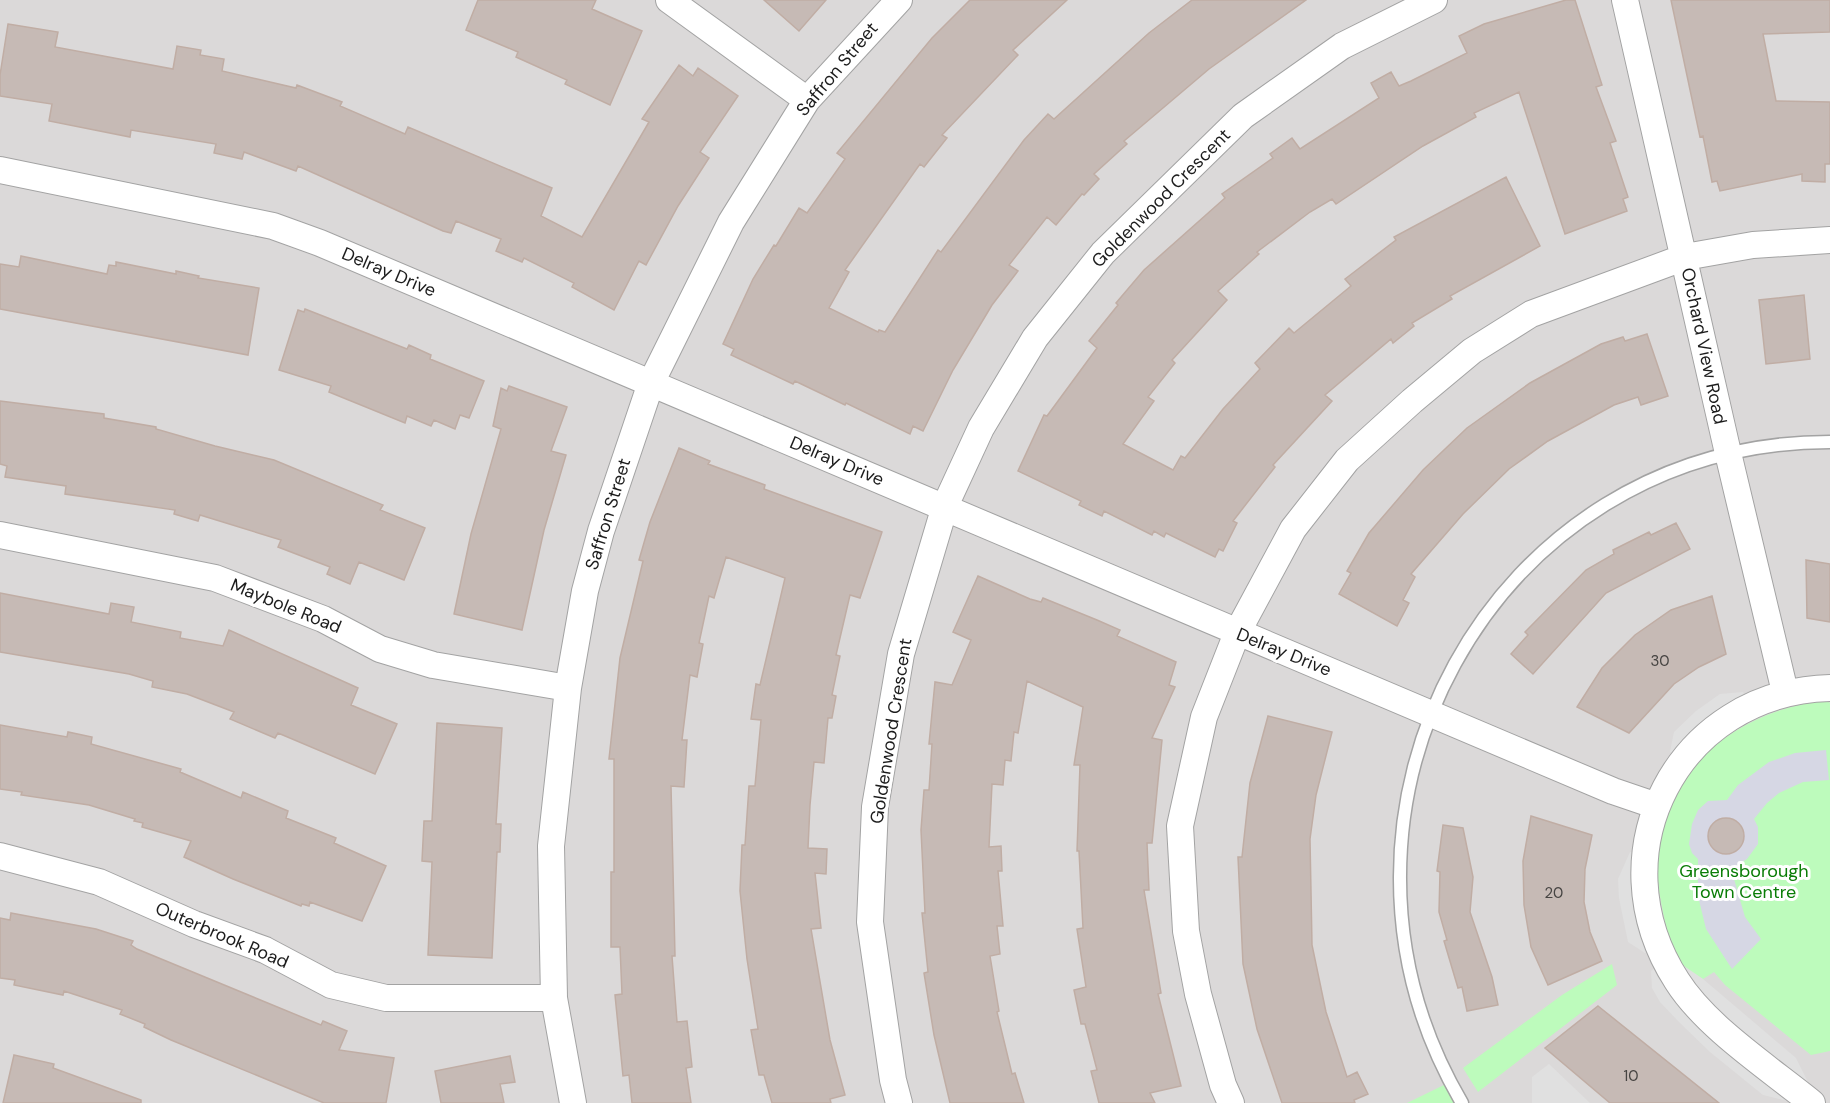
<svg xmlns="http://www.w3.org/2000/svg" width="1830" height="1103" font-family="'DM Sans',sans-serif">
<style>
.residential{fill:#dbd9d9}
.park{fill:#bdfbbc}
.parking{fill:#e0e0e0}
.plaza{fill:#d6d7e4}
.building{fill:#c6bab5;stroke:#c0ada4;stroke-width:1.5}
.lines{fill:none;stroke-linecap:round;stroke-linejoin:round}
.service-casing{stroke:#a3a3a3;stroke-width:15}
.minor-casing{stroke:#a3a3a3;stroke-width:28}
.service{stroke:#fff;stroke-width:12}
.minor{stroke:#fff;stroke-width:26}
.labels{text-anchor:middle;stroke-width:6;stroke-linejoin:round;paint-order:stroke}
.number-label{font-size:15px;fill:#464442}
.street-label{font-size:18px;fill:#1c1c1c;stroke:#fff}
.park-label{font-size:18px;fill:#0a7d07;stroke:#fff}
</style>
<rect width="100%" height="100%" fill="#eee9e2"/>
<path class="residential" d="M0 0H1830V1103H0Z"/>
<path class="park" d="M1825 700 1830 703V1051L1811 1055 1725 985 1714 972 1703 979C1697 975 1689 971 1684 966 1670 950 1665 923 1661 902 1639 791 1720 714 1825 700Z
M1612 964 1617 985 1478 1092 1463 1068 1562 995Z
M1446 1084 1455 1103H1407Z"/>
<path class="parking" d="M1743 692 1749 706 1682 762 1670 752 1674 732 1696 711 1720 694Z
M1630 852 1645 853 1659 947 1645 953 1628 942 1619 898 1618 879Z
M1665 960 1684 966 1703 979 1796 1058 1809 1084 1804 1096 1787 1101 1763 1095 1710 1052 1680 1023 1660 1002 1652 988 1651 971Z
M1549 1064 1570 1084 1590 1103H1532V1077Z"/>
<path class="plaza" d="M1826 750 1829 780 1803 782 1779 793 1767 803 1754 819 1758 827V844L1747 859 1737 865 1734 879 1745 917 1761 939 1732 969 1706 929 1698 896V859L1692 853 1689 844 1692 824 1698 810 1708 801 1727 800 1738 785 1769 762 1795 753Z"/>
<path class="building" d="M478 0H596L592 9 642 31 610 105 565 84 567 80 516 57 518 52 466 30Z
M764 0H826L799 31Z
M970 0H1067L1013 50 1018 55 942 135 947 138 924 167 920 164 845 270 849 272 829 308 878 332 879 330 885 332 938 250 941 252 1024 140 1048 114 1054 119 1149 33 1192 0H1306L1209 69 1124 141 1127 144 1094 174 1099 179 1084 195 1082 194 1056 225 1047 217 1009 265 1018 271 992 305 953 370 923 431 913 426 910 434 846 403 845 405 795 381 793 384 731 355 734 349 723 344 753 279 774 245 776 246 799 208 807 213 845 159 837 153 932 38Z
M1566 0H1575L1602 85 1596 87 1616 141 1610 143 1628 197 1623 199 1627 211 1565 234 1519 92 1474 113 1476 117 1423 146 1336 204 1332 199 1310 212 1257 252 1259 254 1218 291 1227 300 1172 360 1175 363 1148 397 1154 401 1123 444 1173 470 1181 456 1185 458 1223 409 1260 369 1255 363 1289 328 1294 333 1351 286 1345 279 1396 240 1394 237 1506 177 1540 246 1450 296 1452 299 1412 323 1414 326 1393 343 1391 339 1325 395 1332 401 1273 465 1275 467 1233 521 1237 523 1223 551 1219 549 1215 557 1166 533 1164 537 1154 531 1152 535 1104 511 1102 516 1079 505 1081 501 1018 471 1044 415 1047 416 1097 348 1089 341 1118 305 1116 303 1144 270 1225 198 1222 194 1273 158 1270 154 1292 138 1300 149 1379 98 1371 83 1391 72 1399 86 1411 81 1467 53 1459 36 1484 24Z
M1671 0H1830V32L1763 34 1776 101 1830 102V164H1825V182L1802 181V174L1720 191 1717 181 1712 182 1703 136 1700 137Z
M8 24 58 32 55 47 173 69 177 46 201 50 200 55 224 59 222 71 296 88 297 85 342 102 340 106 405 134 408 127 552 188 541 216 582 237 649 122 642 119 679 65 693 76 698 68 738 96 700 152 709 158 678 206 646 265 639 261 614 310 572 287 574 283 524 258 522 262 496 251 501 239 456 221 451 233 443 231 298 166 296 171 244 152 242 159 214 153 216 144 131 130 130 137 49 121 52 104 0 96V75Z
M21 256 107 274 109 265 116 266V262L176 274V271L199 276 198 278 259 288 248 355 0 309V264L19 267Z
M1804 295 1810 359 1766 364 1759 300Z
M305 309 407 349 409 345 431 355 430 359 484 381 469 418 460 415 455 429 434 420 431 426 407 416 405 423 329 392 331 386 279 370 298 310 304 312Z
M1647 334 1668 396 1641 405 1638 397 1614 405 1548 441 1509 469 1463 514 1411 574 1415 577 1403 600 1409 603 1397 626 1339 594 1351 573 1347 571 1369 533 1423 470 1467 428 1530 383 1601 344 1623 337 1625 341Z
M509 386 567 407 551 451 566 455 544 530 522 630 454 614 471 534 501 429 493 426 501 388 507 391Z
M0 401 104 414V418L156 427V429L215 446 274 460 383 505 380 510 425 528 404 580 359 562 350 584 327 574 330 567 278 547 281 540 200 515 198 521 174 514 175 510 65 494 66 486 5 477 7 466 0 464Z
M679 448 710 461 708 464 765 485 764 489 882 532 860 598 850 595 836 655 840 656 832 695 836 696 832 718H828L824 763 814 762 810 805 808 848 827 849 826 874 815 873 821 928 811 929 830 1040 845 1095 830 1099 831 1103H772L764 1075H759L751 1030 758 1029 747 959 740 891 742 845H745L749 786H755L761 720 751 719 756 684 760 685 785 578 726 557 714 598 709 596 699 643 703 644 697 677 690 675 682 740H687L684 787 671 786 675 956H672L677 1022 687 1021 692 1067 686 1068 691 1103H632L629 1075 623 1076 615 995 622 994 620 947H611V872H614V759H609L620 658 643 561 639 560 650 522Z
M1676 523 1690 549 1606 593 1533 674 1511 654 1528 635 1525 632 1586 570 1614 554 1613 550 1649 532 1651 535Z
M1806 560 1830 564V622L1807 618Z
M978 576 1030 599 1041 602 1043 598 1097 620 1120 630 1117 636 1176 662 1169 685 1175 687 1152 738 1162 740 1152 843H1147L1149 890H1144L1161 993 1158 994 1181 1086 1150 1093 1155 1103H1099L1091 1071 1097 1070 1085 1024H1081L1074 990 1086 987 1077 929 1083 928 1079 851H1077L1080 765H1074L1083 707 1027 681 1018 733 1014 732 1011 761 1005 760 1003 785 992 784 989 847 1001 846 1002 871H998L1003 926H997L1000 954 990 956 999 1011 997 1012 1012 1074 1015 1073 1024 1103H950L934 1035 924 973 928 972 922 913H925L921 830 924 790H929L932 744H929L935 682 952 685 971 640 953 632Z
M0 593 109 614 111 603 134 607 131 622 181 632 180 638 223 646 229 630 358 688 351 705 397 724 375 774 278 733 275 738 230 719 234 712 187 694 152 687 153 681 129 674 0 652Z
M1712 596 1726 654 1699 667 1674 684 1629 733 1577 707 1602 668 1635 635 1671 610Z
M1268 716 1332 732 1316 795 1310 839 1312 945 1326 1012 1347 1077 1357 1072 1368 1094 1354 1100 1355 1103H1282L1257 1029 1243 964 1238 857H1242L1250 783Z
M437 723 502 728 496 824H501L500 852H497L492 958 428 955 432 862 422 861 424 821H432Z
M0 725 67 737 68 732 92 737 91 744 181 769 180 772 241 798 243 792 288 811 286 818 336 838 334 843 386 866 362 921 310 902 309 906 302 904 301 906 233 879 184 857 191 841 142 827 143 823 134 821 135 819 89 805 21 795 22 792 0 789Z
M1531 816 1592 835 1585 869 1584 902 1590 932 1602 961 1548 985 1531 947 1524 905 1523 861Z
M1708 836a18 18 0 1 1 36 0a18 18 0 1 1-36 0Z
M1443 825 1463 828 1473 877 1470 912 1492 977 1498 1005 1467 1011 1462 987 1458 988 1444 941 1447 940 1439 912 1440 872 1437 871Z
M11 913 96 929 133 941 131 945 137 949 321 1025 323 1021 347 1031 339 1050 394 1058 386 1103H324L171 1040 144 1027 145 1024 120 1014 122 1010 64 991 63 995 14 985 15 980 0 978V918L10 920Z
M1598 1006 1719 1103H1610L1545 1048Z
M14 1055 54 1064 53 1068 141 1100V1103H3Z
M510 1056 515 1082 500 1084 504 1103H441L435 1071Z"/>
<g class="lines">
<defs>
<path id="service" d="M1462 1103C1292 814 1490 442 1830 442"/>
<path id="minor" d="M669 0 807 100
M1625 0 1728 453 1785 692
M0 170 273 226 320 243 1613 791 1657 806
M0 535 215 578 323 619 380 649 433 665 568 688
M0 856 99 882 194 924 265 950 331 985 386 998H554
M573 1103 554 998 551 846 568 688 585 591 601 531 651 383 731 222 807 100 899 0
M899 1103 893 1080 870 922 875 807 901 654 945 506 981 428 1035 338 1103 253 1243 116 1342 46 1434 0
M1231 1103 1223 1085 1198 994 1186 931 1180 826 1204 717 1237 633 1293 529 1347 460 1412 401 1472 351 1531 314 1685 257 1753 245 1830 240
M1812 1103C1769 1068 1706 1027 1677 981 1594 853 1678 692 1830 688"/>
</defs>
<use href="#service" class="service-casing"/>
<use href="#minor" class="minor-casing"/>
<use href="#service" class="service"/>
<use href="#minor" class="minor"/>
</g>
<g class="labels">
<g class="number-label">
<text x="1660" y="666">30</text>
<text x="1554" y="898">20</text>
<text x="1631" y="1081">10</text>
</g>
<g class="street-label">
<text transform="translate(837 69) rotate(-50)" y="6">Saffron Street</text>
<text transform="translate(1161 198) rotate(-45)" y="6">Goldenwood Crescent</text>
<text transform="translate(389 272) rotate(23)" y="6">Delray Drive</text>
<text transform="translate(1704 346) rotate(78)" y="6">Orchard View Road</text>
<text transform="translate(837 461) rotate(23)" y="6">Delray Drive</text>
<text transform="translate(608 514) rotate(-73)" y="6">Saffron Street</text>
<text transform="translate(286 606) rotate(22)" y="6">Maybole Road</text>
<text transform="translate(1284 652) rotate(22)" y="6">Delray Drive</text>
<text transform="translate(891 731) rotate(-81)" y="6">Goldenwood Crescent</text>
<text transform="translate(222 935) rotate(23)" y="6">Outerbrook Road</text>
</g>
<g class="park-label">
<text x="1744" y="877">Greensborough<tspan x="1744" dy="21">Town Centre</tspan></text>
</g>
</g>
</svg>
